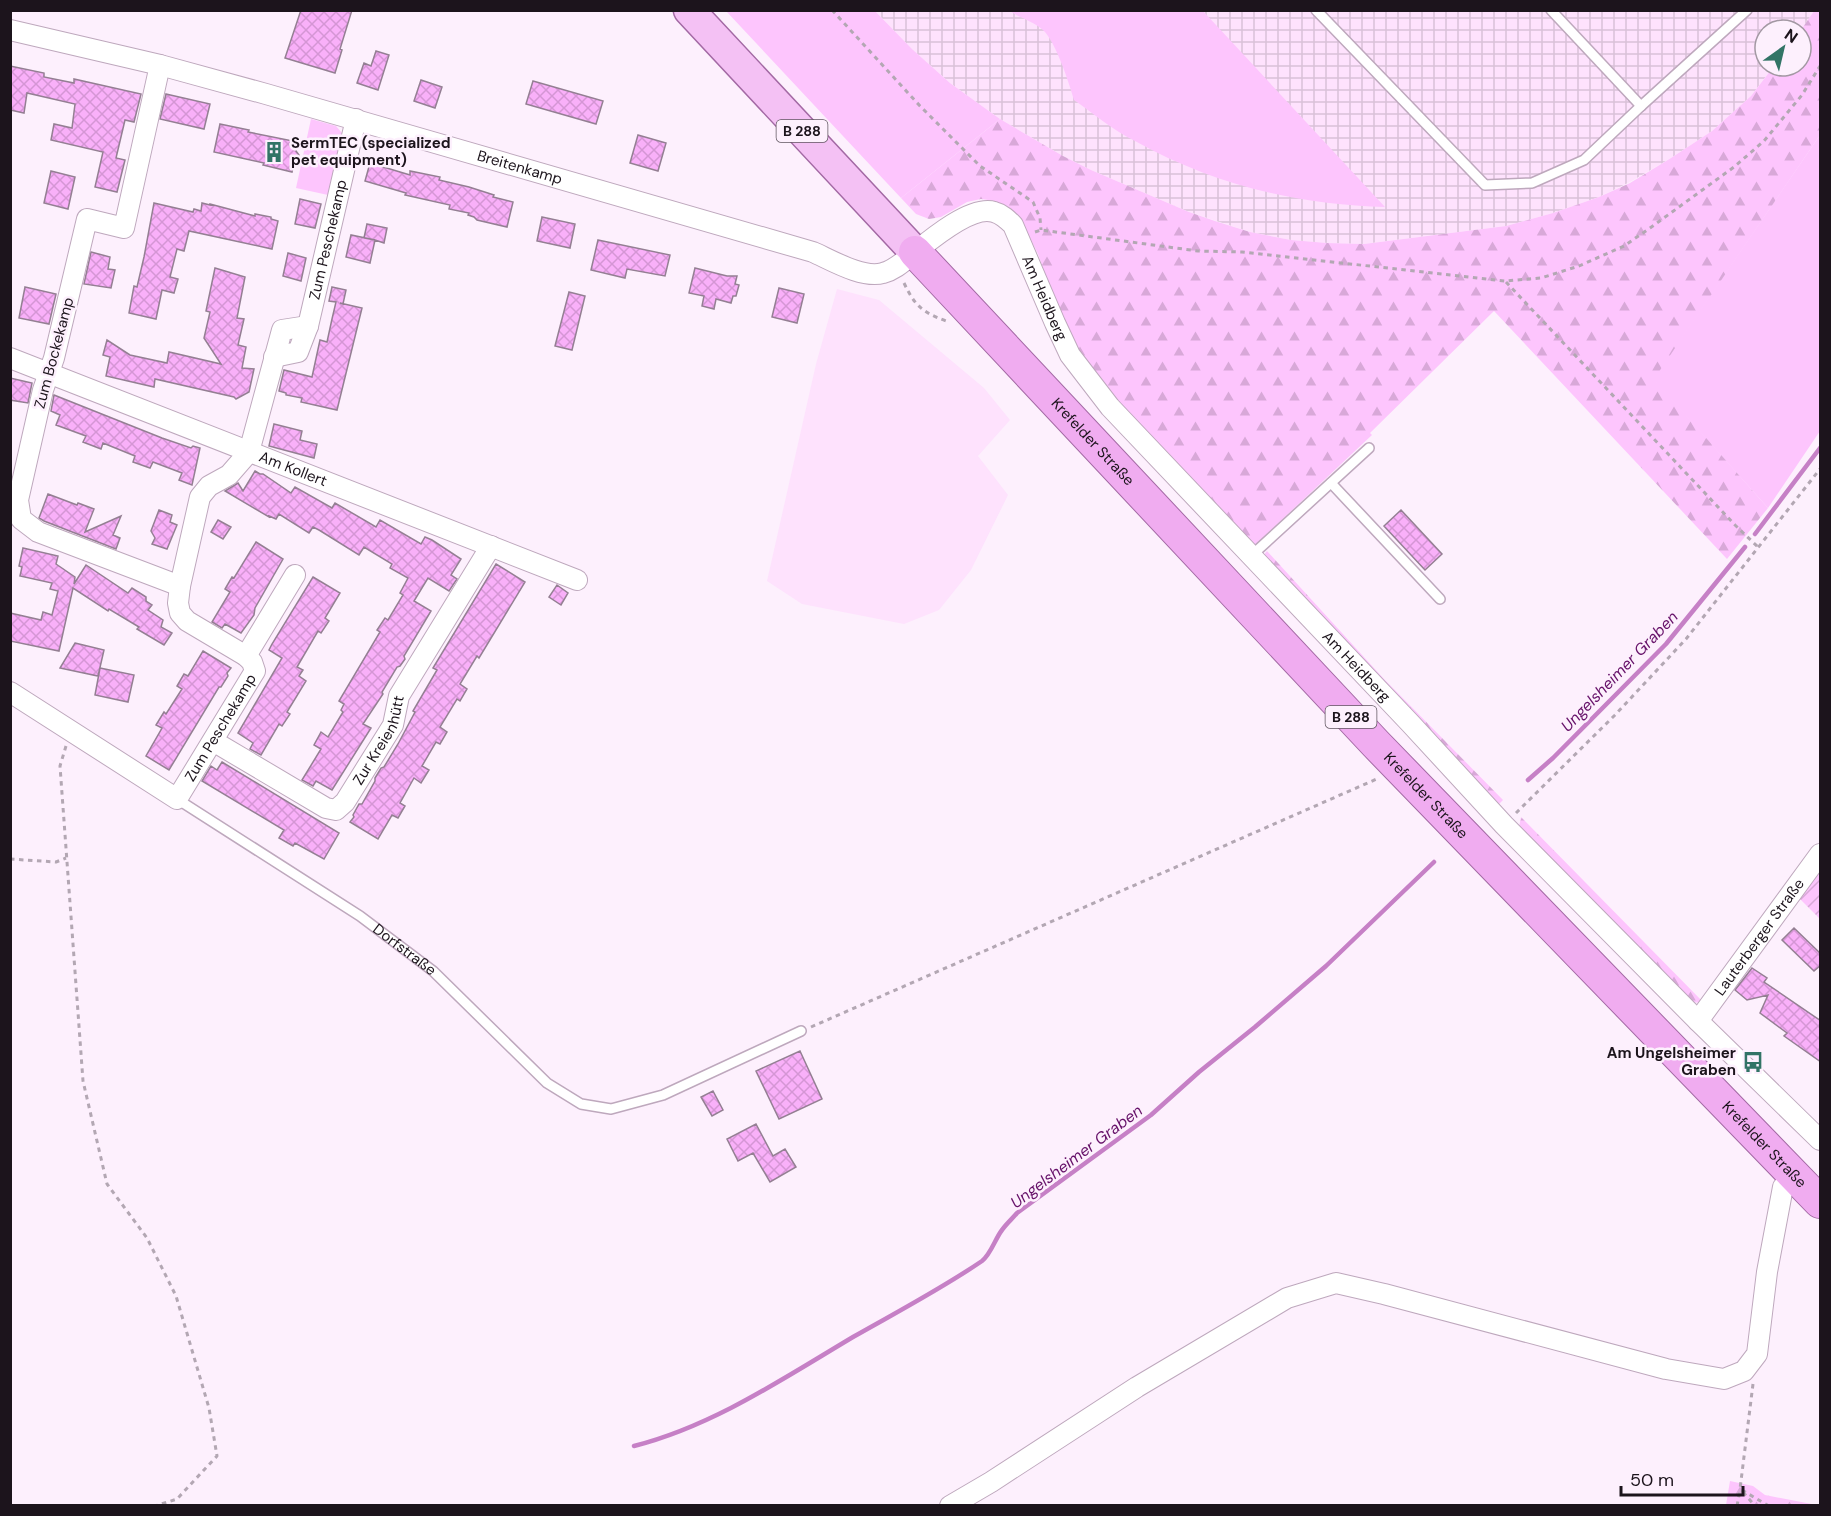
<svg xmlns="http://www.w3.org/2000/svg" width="1831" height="1516" font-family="'DM Sans',sans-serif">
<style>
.built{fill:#fee2fd}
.industrial{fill:url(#industrial-grid)}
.grass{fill:#fdc5fd}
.forest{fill:url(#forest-firs)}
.garden{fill:url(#garden-furrows)}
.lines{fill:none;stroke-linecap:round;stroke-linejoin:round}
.stream{stroke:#c680c6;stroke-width:4.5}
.building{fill:url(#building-cross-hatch);stroke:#947f93;stroke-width:1.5}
.service-casing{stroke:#bea8bd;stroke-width:12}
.minor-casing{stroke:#bea8bd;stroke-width:22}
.primary-casing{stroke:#a369a4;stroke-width:33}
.trunk-casing{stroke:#a369a4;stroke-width:34}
.path{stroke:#b3a7b3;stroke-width:3;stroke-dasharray:4.5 4.5;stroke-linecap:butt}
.service{stroke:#fff;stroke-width:9}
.minor{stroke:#fff;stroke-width:20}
.primary{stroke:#f4c1f4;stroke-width:30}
.trunk{stroke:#f0acf0;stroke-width:32}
.labels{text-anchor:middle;stroke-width:5;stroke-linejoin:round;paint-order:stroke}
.shield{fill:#fdf0fd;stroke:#605660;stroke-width:1.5}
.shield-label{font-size:14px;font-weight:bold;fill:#1c141c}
.poi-label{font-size:15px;font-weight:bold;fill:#1c141c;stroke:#fdf0fd;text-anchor:start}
.street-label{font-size:15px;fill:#1c141c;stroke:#fdf0fd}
.water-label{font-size:16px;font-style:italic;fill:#661169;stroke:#fdf0fd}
</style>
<defs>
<pattern id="industrial-grid" width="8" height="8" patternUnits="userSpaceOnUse" patternTransform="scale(1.5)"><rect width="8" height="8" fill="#fee2fd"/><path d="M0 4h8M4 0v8" fill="none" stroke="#d9c1d8"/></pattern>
<pattern id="forest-firs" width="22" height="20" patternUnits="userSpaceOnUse" patternTransform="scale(1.5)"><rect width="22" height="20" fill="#fdc5fd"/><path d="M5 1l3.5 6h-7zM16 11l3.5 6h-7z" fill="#d8a8d8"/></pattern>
<pattern id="garden-furrows" width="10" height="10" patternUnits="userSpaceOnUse" patternTransform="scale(1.5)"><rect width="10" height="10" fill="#fdc5fd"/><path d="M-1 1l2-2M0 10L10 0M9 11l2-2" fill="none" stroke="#d8a8d8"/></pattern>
<pattern id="building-cross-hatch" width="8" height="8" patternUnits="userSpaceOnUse" patternTransform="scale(1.5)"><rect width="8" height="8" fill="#f9b0f9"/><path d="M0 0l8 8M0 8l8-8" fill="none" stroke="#d596d5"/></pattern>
</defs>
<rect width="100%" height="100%" fill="#fdf0fd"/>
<path class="built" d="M837 289 879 300 984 388 1010 420 978 456 1008 495 971 570 939 610 904 624 802 604 767 581 816 364Z"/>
<path class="industrial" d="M875 11H1814L1801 30H1765V66H1774L1751 96 1712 131 1671 158 1630 182 1599 197 1553 213 1506 226 1364 244 1327 243 1291 240 1250 232 1189 212 1091 170 1063 156 1000 119 950 83 912 49Z"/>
<path class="grass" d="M726 11H875L912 49 950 83 1000 119 901 198Z
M1010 11H1203L1385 207C1297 205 1212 184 1135 141 1113 130 1094 114 1074 100 1069 83 1056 42 1043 30 1033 21 1020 18 1010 11Z
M311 119 336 126 342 133 328 195 296 188Z
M1820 135V431L1768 508 1653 379Z"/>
<path class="forest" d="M1814 11H1820V135L1654 379 1768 508 1727 559 1494 311 1370 433 1372 435 1253 547 1115 401 1073 344 1059 313 1038 254 1020 218 1008 207 995 201 981 199 967 202 941 217 929 219 916 214 901 198 1000 119 1063 156 1091 170 1189 212 1215 221 1250 232 1291 240 1327 243 1364 244 1506 226 1553 213 1599 197 1630 183 1671 158 1712 131 1751 96 1774 66H1801V30Z
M1267 551 1384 679 1503 800 1497 806 1262 557Z
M1521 817 1704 1003 1690 1002 1519 827Z
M1730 1481 1753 1486 1765 1495 1817 1505H1726Z"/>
<path class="garden" d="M1820 859V919L1799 898Z"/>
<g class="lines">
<path class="stream" d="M1755 534 1820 448
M1528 780 1553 758 1666 644 1745 547
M634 1446C713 1426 784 1378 853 1337 897 1312 941 1289 982 1261 991 1254 995 1239 1002 1230 1006 1224 1012 1219 1017 1213L1151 1115 1199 1072 1255 1027 1326 966 1434 862"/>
</g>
<path class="building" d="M301 10H352L340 49 342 50 335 73 285 58Z
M376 51 389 55 378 90 357 83 364 63 371 66Z
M10 66 44 73V77L74 83V79L141 94 134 122 125 120 116 158 125 160 117 192 95 187 103 152 51 140 54 124 72 128 75 104 27 93 24 113 10 110Z
M421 80 442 87 435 108 414 101Z
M533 81 603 101 596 124 526 104Z
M166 94 210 104 204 129 160 119Z
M220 124 249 130 248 132 298 142 296 151 299 155 295 158 292 172 263 165 264 163 214 152Z
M638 135 666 143 658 171 630 163Z
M370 163 410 175V171L440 177 439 180 469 187 494 195 493 197 513 202 507 227 477 220 474 217 468 215 469 213 449 209 450 205 405 195 406 193 365 181Z
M51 171 75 177 68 209 44 203Z
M300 199 321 204 315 228 295 224Z
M154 203 193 212 194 209 201 211 202 203 210 205V204L255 216V214L271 217V219L278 221 272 249 189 231 184 251 177 249 170 277 178 279 174 293 162 290 156 319 129 313 134 286 137 287 144 257Z
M542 217 575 224 570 248 537 241Z
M367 224 387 228 384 243 375 240 370 263 346 257 351 235 375 240 364 238Z
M598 240 670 255 665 276 627 269 625 278 591 270Z
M91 252 110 257 108 269 115 270 111 288 84 284Z
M288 253 306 258 301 281 283 276Z
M215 268 245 277 237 318 244 319 238 345 246 347 242 368 254 369 249 392 236 399 234 397 155 379 154 387 106 376 110 357 103 355 107 340 130 355 167 363 169 352 221 364 204 338 210 312 206 311Z
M695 268 727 276H737L735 284 739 285 736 296H733L731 303 716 299 714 309 702 306 704 296 689 293Z
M25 287 56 294 49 324 19 318Z
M332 287 346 290 343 304 340 303 362 308 337 410 301 402 302 398 286 395V393L279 391 284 370 312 377 320 340 327 342 332 319 336 302 329 301Z
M779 288 804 294 797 323 772 317Z
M569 292 585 296 572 350 555 346Z
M10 378 32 383 28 403 10 400Z
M54 395 162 438 191 448 193 446 200 448 192 485 179 480 182 473 153 462 150 468 133 462 135 456 103 443 101 449 83 442 86 436 56 425 60 415 51 411Z
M274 424 302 431 300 440 317 444 314 458 269 446Z
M255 471 260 474H263L291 493 295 487 332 508 335 503 376 527 380 520 421 544 425 537 432 540 461 559 451 575 457 579 449 591 428 578 414 601 431 611 404 656 405 659 400 666 397 667 382 692 383 694 363 724 371 728 332 790 316 781 313 786 302 780 321 749 314 745 321 732 328 737 343 712 341 710 344 704 339 701 380 632 377 630 385 618 388 620 403 595 400 593 408 578 390 568 392 564 364 547 359 555 319 530 313 527 309 533 279 514 276 519 269 516V517L225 491 238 483 243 491Z
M48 494 77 505 78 503 94 509 85 532 121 516 113 535 120 538 116 549 44 521 39 518Z
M159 510 172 515 170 522 177 525 167 549 152 544 155 538 151 531Z
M1401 510 1442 554 1425 570 1384 526Z
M218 520 231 527 223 539 211 532Z
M256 542 283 559 255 608 254 615 241 633 225 624 222 628 212 622 230 592 225 589 232 577 234 578Z
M23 548 58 556 56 564 75 577 74 584 86 565 128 593 132 588 146 597V601L152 605 148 610 163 620 161 627 172 633 164 645 137 629 139 627 109 609 108 611 73 588 59 651 10 641V613L41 620 43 612 52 615 58 591 50 589 52 583 20 576 22 567 19 566Z
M496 564 525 582 479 658 477 656 460 684 467 689 460 701 457 699 440 727 447 732 440 744 436 742 422 766 429 770 421 783 414 778 400 803 405 806 398 818 392 815 378 839 350 822 354 817 353 815 359 804H362L375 781V778L381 768 384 767 398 744 415 712 413 711 437 670 433 668Z
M313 577 340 593 325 618 329 621 321 633 318 631 297 667 303 670 299 676 306 681 287 712 290 714 282 726 279 724 261 755 250 749 253 743 238 733 282 658 269 650 272 644Z
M557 585 568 593 561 605 549 597Z
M75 643 104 650 98 676 60 668Z
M203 651 231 668 227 673 228 676 221 687H219L169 770 146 756 162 728 156 725 164 712 166 714 182 689 177 686 184 674 188 676Z
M100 668 134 675 128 702 95 695Z
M222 762 339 833 324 859 295 843 293 846 279 838 284 830 202 781 211 766 217 770Z
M1794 928 1821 954V965L1814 971 1782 940Z
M1752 968 1767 978 1764 982 1821 1021V1062L1784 1036 1787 1033 1760 1013 1768 995 1747 1000 1735 990Z
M800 1051 822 1099 779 1119 756 1071Z
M713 1091 723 1110 712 1116 701 1097Z
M756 1124 773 1156 785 1149 796 1167 770 1182 753 1153 738 1161 727 1139Z"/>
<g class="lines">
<defs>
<g id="service">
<path d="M1316 10 1485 185 1532 183 1584 160 1641 106 1747 10"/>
<path d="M1551 10 1641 106"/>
<path d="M1331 483 1440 599"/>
<path d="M1251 556 1369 448"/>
<path id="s1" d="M177 799 360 916 433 971 547 1083 581 1104 611 1109 663 1095 801 1031"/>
</g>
<g id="minor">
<path id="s2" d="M10 30 160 65 266 94 813 252C831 260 863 279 883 273 895 270 904 261 914 253 931 239 972 205 994 212 1002 214 1008 220 1013 225L1055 323 1070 355 1110 407 1410 723 1504 825 1698 1021 1820 1140"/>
<path d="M160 65 124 228 87 219 54 358 43 390 18 500 21 519 38 532 180 586"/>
<path id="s3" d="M274 357 298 352 308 326 356 119"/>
<path id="s4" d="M10 358 577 580"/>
<path d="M246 656 295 575"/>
<path id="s5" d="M10 692 177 799 255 671 252 662 246 656 187 621 180 613 178 603 180 586 200 497 209 486 229 475 249 452 282 330 308 326"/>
<path id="s6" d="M213 741 326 808 336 810 345 802 393 725 399 696 491 546"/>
<path id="s7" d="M1698 1021 1820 854"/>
<path d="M950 1506 991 1482 1137 1387 1287 1298 1336 1283 1384 1294 1666 1369 1724 1379 1744 1371 1757 1354 1767 1272 1783 1187 1793 1175"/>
</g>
<path id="primary" d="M689 10 915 252"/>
<g id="trunk">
<path id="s8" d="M915 252 1376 744 1820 1202"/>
</g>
</defs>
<use href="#service" class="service-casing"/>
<use href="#minor" class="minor-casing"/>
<use href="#primary" class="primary-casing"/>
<use href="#trunk" class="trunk-casing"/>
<path class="path" d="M832 10 920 106 980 166 1033 202 1040 218 1041 230
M1035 232 1041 230 1198 251 1242 252 1505 281 1541 278 1579 266 1624 246 1650 228 1734 167 1764 141 1802 95 1820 66
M1506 282 1735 525 1759 548
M904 283C915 306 922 312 946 321
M66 746 60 766 83 1081 107 1184 147 1238 176 1296 209 1408 217 1456 177 1499 155 1506
M1516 813 1615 715 1686 639 1820 469
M10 859 56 862 66 858
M811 1027 1379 778
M1753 1384 1740 1489 1769 1506
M1743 1492 1755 1506
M1737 1506 1740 1490"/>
<use href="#service" class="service"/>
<use href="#minor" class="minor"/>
<use href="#primary" class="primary"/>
<use href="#trunk" class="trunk"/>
</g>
<defs>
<symbol id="building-bare" viewBox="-9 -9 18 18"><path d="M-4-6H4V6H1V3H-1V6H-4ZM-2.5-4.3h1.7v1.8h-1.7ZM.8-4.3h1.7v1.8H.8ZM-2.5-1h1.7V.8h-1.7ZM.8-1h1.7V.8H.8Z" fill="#327466" stroke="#fdf0fd" stroke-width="2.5" paint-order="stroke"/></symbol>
<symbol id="bus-bare" viewBox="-9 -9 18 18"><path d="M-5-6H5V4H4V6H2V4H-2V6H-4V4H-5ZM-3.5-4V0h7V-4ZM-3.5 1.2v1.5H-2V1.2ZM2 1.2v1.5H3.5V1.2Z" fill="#327466" stroke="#fdf0fd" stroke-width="2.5" paint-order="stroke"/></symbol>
</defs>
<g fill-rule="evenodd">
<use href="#building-bare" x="259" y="137" width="30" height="30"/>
<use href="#bus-bare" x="1738" y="1047" width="30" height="30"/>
</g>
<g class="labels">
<g class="shield">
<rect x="776.5" y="120" width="51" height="22" rx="4.5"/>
<rect x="1325.5" y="706" width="51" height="22" rx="4.5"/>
</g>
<g class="shield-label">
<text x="802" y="136">B 288</text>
<text x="1351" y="722">B 288</text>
</g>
<g class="poi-label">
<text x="291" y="148">SermTEC (specialized<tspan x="291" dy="17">pet equipment)</tspan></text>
<text x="1736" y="1058" text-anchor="end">Am Ungelsheimer<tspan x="1736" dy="17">Graben</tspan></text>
</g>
<g class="street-label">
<text dy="5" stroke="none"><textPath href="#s2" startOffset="528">Breitenkamp</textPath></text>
<text dy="5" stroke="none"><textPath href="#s3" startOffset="141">Zum Peschekamp</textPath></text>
<text dy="5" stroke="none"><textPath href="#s2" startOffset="1140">Am Heidberg</textPath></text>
<text transform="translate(54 353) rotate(-75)" y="5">Zum Bockekamp</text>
<text dy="5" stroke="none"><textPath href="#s8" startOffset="260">Krefelder Straße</textPath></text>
<text dy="5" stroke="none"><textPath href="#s4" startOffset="304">Am Kollert</textPath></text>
<text dy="5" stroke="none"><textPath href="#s2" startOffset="1626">Am Heidberg</textPath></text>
<text dy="5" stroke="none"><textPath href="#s5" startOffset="282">Zum Peschekamp</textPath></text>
<text dy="5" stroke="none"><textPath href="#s6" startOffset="225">Zur Kreienhütt</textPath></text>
<text dy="5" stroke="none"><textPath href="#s8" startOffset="746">Krefelder Straße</textPath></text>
<text dy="5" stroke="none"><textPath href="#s7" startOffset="104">Lauterberger Straße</textPath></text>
<text dy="5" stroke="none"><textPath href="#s1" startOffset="273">Dorfstraße</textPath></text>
<text dy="5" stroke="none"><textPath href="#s8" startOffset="1232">Krefelder Straße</textPath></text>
</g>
<g class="water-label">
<text transform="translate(1619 671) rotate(-46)" y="6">Ungelsheimer Graben</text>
<text transform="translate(1076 1156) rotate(-37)" y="6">Ungelsheimer Graben</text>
</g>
</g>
<rect width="1831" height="1516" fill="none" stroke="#1c141c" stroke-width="24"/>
<g transform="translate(1783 48) rotate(34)"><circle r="28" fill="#fdf0fd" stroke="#a398a3" stroke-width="1.5"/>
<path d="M0-4.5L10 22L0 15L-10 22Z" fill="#327466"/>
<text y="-9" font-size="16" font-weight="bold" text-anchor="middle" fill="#1c141c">N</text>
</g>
<path d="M1621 1486v9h122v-9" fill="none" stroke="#1c141c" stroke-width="3"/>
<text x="1630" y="1486" font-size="18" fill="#1c141c" stroke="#fdf0fd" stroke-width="4.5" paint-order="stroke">50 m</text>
</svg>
